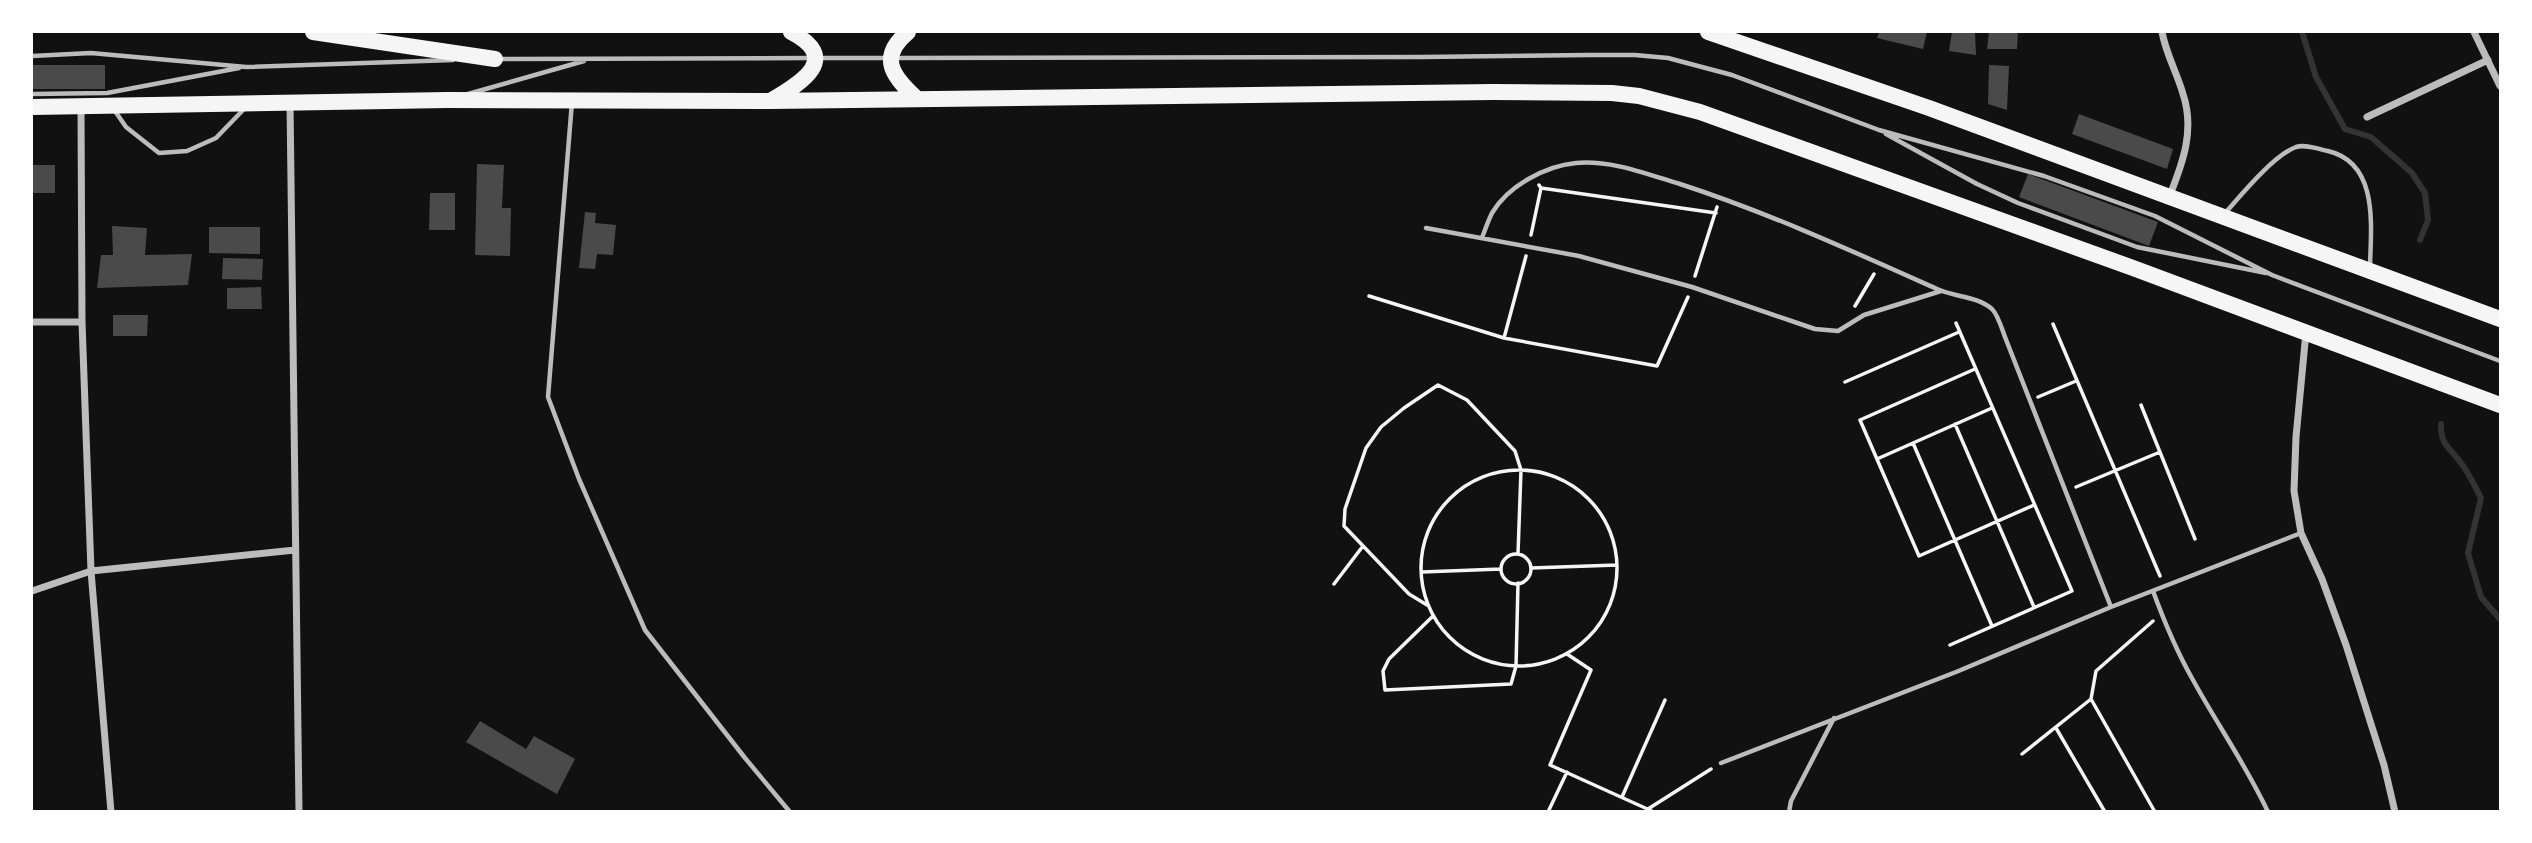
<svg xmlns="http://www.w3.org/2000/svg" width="2532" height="843" font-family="Helvetica,sans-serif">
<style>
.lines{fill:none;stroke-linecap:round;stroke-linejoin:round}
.stream{stroke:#333;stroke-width:6}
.building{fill:#4a4a4a}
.path{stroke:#f5f5f5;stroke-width:3.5}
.service{stroke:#bcbcbc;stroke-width:4.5}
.minor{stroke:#bcbcbc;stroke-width:7}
.trunk{stroke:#f5f5f5;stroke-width:16}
</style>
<rect width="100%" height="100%" fill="#111"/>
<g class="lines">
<path class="stream" d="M2302 32 2316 77 2345 129 2371 137 2412 173 2425 193 2428 220 2420 240
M2441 424C2440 445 2451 449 2461 463 2469 473 2475 487 2481 498L2468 553 2481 597 2500 619"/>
</g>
<path class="building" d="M1879 32H1927L1923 49 1877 38Z
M1952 32H1975L1976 55 1949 51Z
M1989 32H2018L2017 49H1987Z
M32 65H105V89H32Z
M1989 65 2009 66 2007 110 1988 104Z
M2079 114 2173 149 2167 169 2072 134Z
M477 164 504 165 502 208H511L510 256 475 255Z
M32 165H55V193H32Z
M2028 174 2158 222 2149 246 2019 197Z
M430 193H455V230H429Z
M585 212 596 213 595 223 616 225 613 255 597 254 595 269 579 268Z
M112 226 147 228 145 255 192 254 188 285 97 288 101 255H113Z
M209 227H260V254L209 253Z
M223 258 263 259 262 280 222 279Z
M261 287 262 309H227V288Z
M113 315H148L147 336H113Z
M480 721 526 749 534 736 575 759 557 794 466 742Z"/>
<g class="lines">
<path class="path" d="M1539 185 1541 188 1716 213
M1531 235 1541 188
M1695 276 1717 207
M1369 296 1504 338 1657 366 1688 297
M1855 306 1874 274
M2053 324 2160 576
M1504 338 1526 256
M1975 369 1860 420 1919 556 2034 505
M1845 382 1959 332
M2038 397 2076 381
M2141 405 2195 539
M1955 424 2034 607
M1913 443 1992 626
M1877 459 1992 408
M1421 568a98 98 0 1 1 196 0a98 98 0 1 1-196 0Z
M2076 487 2160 452
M1501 569a15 15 0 1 1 30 0a15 15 0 1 1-30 0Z
M1531 568 1617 565
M1422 572 1501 569
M1334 584 1363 546
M1427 605 1409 594 1344 526 1345 509 1366 448 1381 427 1404 408 1438 385 1467 400 1515 451 1521 470 1518 554
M1433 616 1389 659 1383 671 1385 690 1511 684 1516 666 1518 583
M1950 645 2072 591 1956 323
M1567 654 1591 670 1550 765 1654 812
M2091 699 2155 812
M2056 728 2105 812
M2022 754 2091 699 2096 671 2153 621
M1622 797 1665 700
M1648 809 1711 769
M1548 812 1567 772"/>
<path class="service" d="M32 56 91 53 246 67 453 60
M819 58H887
M896 58 1422 57 1589 55H1635L1668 58 1732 75 1879 130 2044 176 2155 216 2272 275 2500 361
M497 59 810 58
M32 94 107 93 239 68
M468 94 584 61
M572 102 548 397 579 479 645 630 745 758 790 812
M115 111 126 127 159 153 187 151 216 138 245 108
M1886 134 1977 184 2018 203 2137 247 2266 273
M2226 212C2242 194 2274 155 2296 147 2306 144 2318 149 2328 151 2379 163 2371 226 2370 266
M1426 228 1579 256 1692 287 1815 329 1838 331 1864 315 1941 291
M1482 238C1485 230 1488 221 1492 213 1508 186 1545 166 1576 163 1612 160 1646 174 1680 184 1769 213 1852 251 1937 289 1954 297 1977 296 1992 309 1998 315 2002 329 2005 337L2111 607
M2153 591C2164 621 2177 652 2193 680 2217 724 2246 765 2268 812
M1721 763 1956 672 2111 607 2301 533
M1789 812 1791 801 1834 718"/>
<path class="minor" d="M2162 32C2166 54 2177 73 2183 94 2195 130 2183 162 2170 195
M2474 32 2500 86
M290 103 299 812
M81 106 82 322 91 571 111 812
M2367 117 2488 60
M32 322H82
M2306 332 2296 437 2294 491 2301 533 2322 579 2346 645 2384 765 2395 812
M32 591 91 571 295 550"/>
<path class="trunk" d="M313 32 495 59
M908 32C878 57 892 76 916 98
M1708 32 1929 108 2500 319
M772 100C803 82 841 58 791 32
M32 107 447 100 770 101 1493 92 1612 93 1639 96 1700 112 2133 268 2500 405"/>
</g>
<rect width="2532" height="843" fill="none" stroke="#ffffff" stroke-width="66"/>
</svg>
